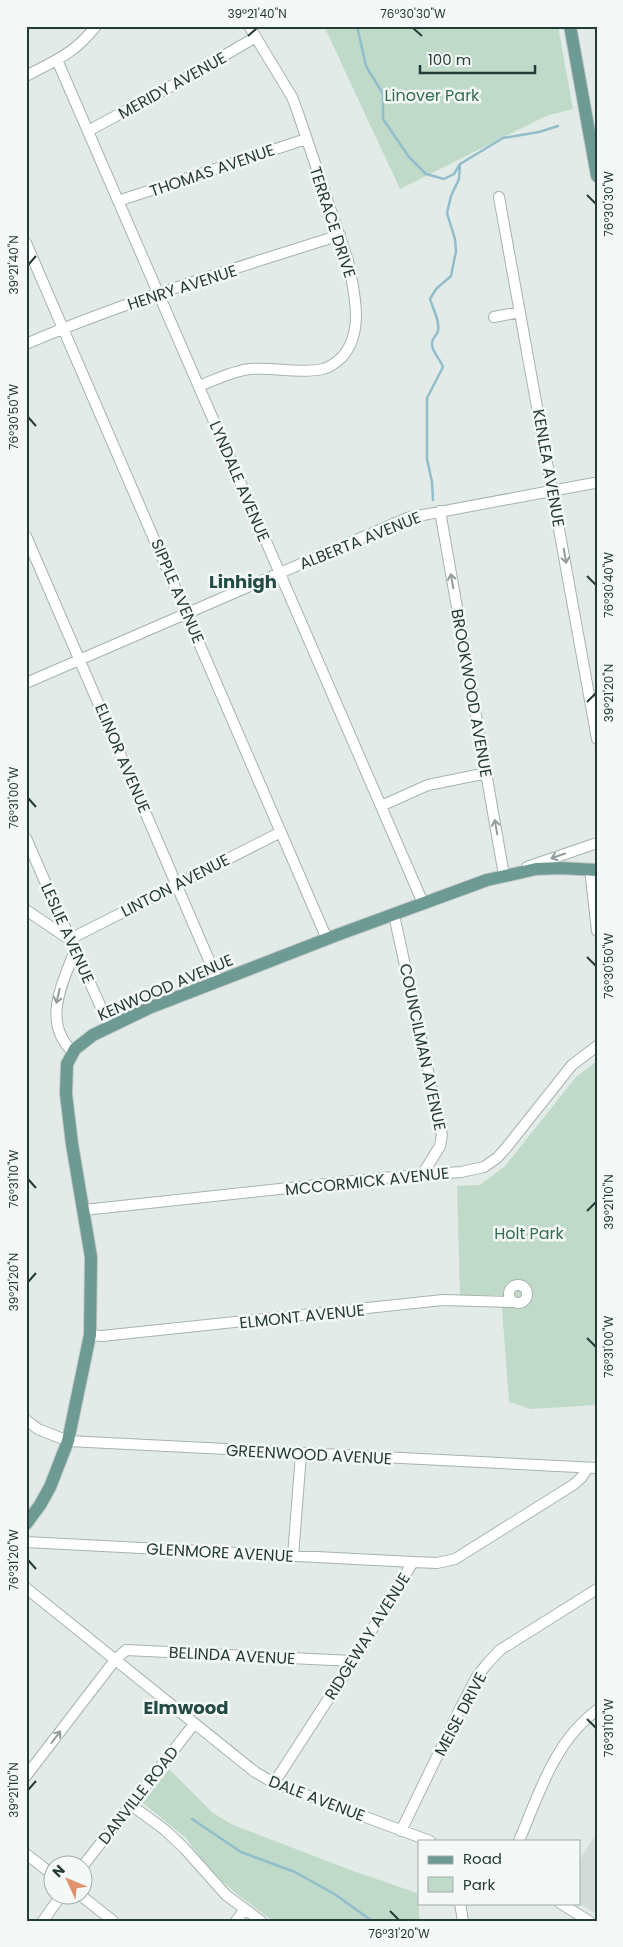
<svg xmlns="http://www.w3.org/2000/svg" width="623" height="1947" font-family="Poppins,sans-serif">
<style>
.built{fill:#d2dbd8}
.green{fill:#bfdac8}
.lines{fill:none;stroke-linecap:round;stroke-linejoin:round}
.stream{stroke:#92bdca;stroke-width:2.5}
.minor-casing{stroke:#a6b3af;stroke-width:12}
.major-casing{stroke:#c2c8c7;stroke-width:14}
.minor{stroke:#fff;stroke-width:10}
.major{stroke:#6d9b93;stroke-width:12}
.oneway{stroke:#929d9b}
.ticks{fill:none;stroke:#253b37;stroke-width:2}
.labels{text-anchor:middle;stroke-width:5;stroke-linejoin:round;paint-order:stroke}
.street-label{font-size:16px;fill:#253b37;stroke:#f4f8f6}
.park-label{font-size:16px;fill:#346d4e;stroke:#f4f8f6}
.neighbourhood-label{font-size:18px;font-weight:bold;fill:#234a44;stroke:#f4f8f6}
.neatline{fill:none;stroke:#253b37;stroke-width:2}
.ticks-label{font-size:12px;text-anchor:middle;fill:#253b37}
</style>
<rect width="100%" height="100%" fill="#e3ebe8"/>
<path class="built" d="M597 1832V1915L579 1903V1861Z"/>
<path class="green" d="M324 26H558L573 109 546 116 400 189Z
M597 1061V1405L531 1409 509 1402 501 1295H460L457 1186 480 1185 505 1166 576 1077Z
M169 1769 213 1813 233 1825 356 1872 417 1893 420 1921H273L237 1894 209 1870 186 1838 143 1803Z"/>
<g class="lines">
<path class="stream" d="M357 26 366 66 383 94V119L409 157 426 174 444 179 454 174 460 164 503 138 539 132 558 126
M433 500 432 482 427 459V398L443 367C440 359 433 353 432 345 431 338 436 337 438 331 440 321 433 309 430 299L436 289 451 276 456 251 455 239 447 213 451 196 459 179 460 164
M192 1819 241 1852 295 1872 336 1895 372 1921"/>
<defs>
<path id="minor" d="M57 60 423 903
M26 76C56 60 74 54 96 26
M88 131 175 84 256 37
M499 197 597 739
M118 201 306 139
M26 243 327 939
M494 317 520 312
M26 344C128 300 234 269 340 235
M199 386C215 380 232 371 250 369 273 367 300 374 323 369 330 367 337 362 342 357 365 332 354 291 348 261L298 113 292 97 249 26
M440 511 504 875
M26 536 218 981
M26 683 407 518 594 483
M381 806 428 785 487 773
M26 838 70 939 110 1027
M527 867 597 843
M590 869 597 931
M26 910 69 939
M394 915 442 1135 440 1146 422 1175
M70 939 281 832
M73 1052C41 1022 63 983 75 950
M84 1210 381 1178 461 1172 484 1167 497 1158 506 1148 572 1065 597 1046
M509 1294a9 9 0 1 1 18 0a9 9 0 1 1-18 0Z
M90 1335 102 1336 443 1300 513 1302
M26 1420 38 1429 68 1441 597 1468
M26 1542 413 1562
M293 1556 301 1454
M26 1588 255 1772 274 1783 430 1841
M26 1776 115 1660 126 1650 353 1661
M274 1783 353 1661 413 1562 437 1563 455 1559 573 1485 581 1478 588 1468
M131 1805 165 1830 184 1848 226 1895 261 1921
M401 1831 460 1709 476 1678 486 1665 500 1650 597 1589
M519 1841C539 1794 554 1742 597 1710
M26 1854 52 1874
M82 1867 194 1724
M79 1894 113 1921
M460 1903 463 1921
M560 1903 589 1921
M43 1921 62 1894
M236 1921 245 1909"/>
<path id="major" d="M570 26 597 176
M26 1524 40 1505 50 1487 68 1441 90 1335 91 1257 72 1144 66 1094 67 1064 75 1049 93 1035 149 1008 337 935 487 880 536 869 560 868 597 870"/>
</defs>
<use href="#minor" class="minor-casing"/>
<use href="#major" class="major-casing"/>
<use href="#minor" class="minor"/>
<use href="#major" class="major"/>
</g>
<defs><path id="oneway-shaft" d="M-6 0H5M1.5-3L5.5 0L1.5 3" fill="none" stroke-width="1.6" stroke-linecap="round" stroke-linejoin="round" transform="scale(1.25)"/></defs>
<g class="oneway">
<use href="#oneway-shaft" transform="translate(565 556) rotate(80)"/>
<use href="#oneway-shaft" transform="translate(452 581) rotate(-100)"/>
<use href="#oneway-shaft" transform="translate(496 827) rotate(-100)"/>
<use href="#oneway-shaft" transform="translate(558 856) rotate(161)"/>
<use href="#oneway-shaft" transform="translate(58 996) rotate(103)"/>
<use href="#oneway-shaft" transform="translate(56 1737) rotate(-52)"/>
</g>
<path class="ticks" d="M413 28 422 36M248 36 257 28M587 195 596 204M28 265 36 256M28 417 36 426M587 576 596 585M587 702 596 693M28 798 36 807M587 957 596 966M28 1179 36 1188M587 1211 596 1202M28 1282 36 1273M587 1338 596 1347M28 1560 36 1569M587 1719 596 1728M28 1790 36 1781M390 1911 399 1920"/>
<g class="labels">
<g class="street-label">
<text transform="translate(172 85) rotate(-29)" y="6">MERIDY AVENUE</text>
<text transform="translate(212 170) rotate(-19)" y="6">THOMAS AVENUE</text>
<text transform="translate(333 222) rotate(72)" y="6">TERRACE DRIVE</text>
<text transform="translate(182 287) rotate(-18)" y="6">HENRY AVENUE</text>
<text transform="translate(549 468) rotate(80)" y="6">KENLEA AVENUE</text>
<text transform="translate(240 481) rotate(67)" y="6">LYNDALE AVENUE</text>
<text transform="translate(360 540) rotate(-22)" y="6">ALBERTA AVENUE</text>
<text transform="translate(178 591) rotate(67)" y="6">SIPPLE AVENUE</text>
<text transform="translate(472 693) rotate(80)" y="6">BROOKWOOD AVENUE</text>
<text transform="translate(123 758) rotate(67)" y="6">ELINOR AVENUE</text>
<text transform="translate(175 885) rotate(-27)" y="6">LINTON AVENUE</text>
<text transform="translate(68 933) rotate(66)" y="6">LESLIE AVENUE</text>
<text transform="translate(165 987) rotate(-23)" y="6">KENWOOD AVENUE</text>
<text transform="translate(423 1047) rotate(78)" y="6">COUNCILMAN AVENUE</text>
<text transform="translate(367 1181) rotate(-6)" y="6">MCCORMICK AVENUE</text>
<text transform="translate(302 1316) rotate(-6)" y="6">ELMONT AVENUE</text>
<text transform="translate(309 1454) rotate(3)" y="6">GREENWOOD AVENUE</text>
<text transform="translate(220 1552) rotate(3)" y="6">GLENMORE AVENUE</text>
<text transform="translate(367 1636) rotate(-58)" y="6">RIDGEWAY AVENUE</text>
<text transform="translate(232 1655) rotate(3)" y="6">BELINDA AVENUE</text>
<text transform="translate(460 1714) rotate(-62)" y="6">MEISE DRIVE</text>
<text transform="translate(138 1795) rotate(-52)" y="6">DANVILLE ROAD</text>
<text transform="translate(317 1798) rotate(21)" y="6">DALE AVENUE</text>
</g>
<g class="park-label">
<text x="432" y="101">Linover Park</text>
<text x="529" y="1239">Holt Park</text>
</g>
<g class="neighbourhood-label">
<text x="243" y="588">Linhigh</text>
<text x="186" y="1714">Elmwood</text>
</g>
</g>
<rect width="623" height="1947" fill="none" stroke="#f4f8f6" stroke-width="55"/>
<rect x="418" y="1840" width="162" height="65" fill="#f4f8f6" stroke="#a1acaa"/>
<rect x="428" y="1856" width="25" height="8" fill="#6d9b93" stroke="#a1acaa"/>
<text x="463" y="1864" font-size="15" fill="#253b37">Road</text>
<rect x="428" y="1877" width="25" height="15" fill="#bfdac8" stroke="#a1acaa"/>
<text x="463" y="1890" font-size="15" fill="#253b37">Park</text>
<g transform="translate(68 1880) rotate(314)"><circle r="24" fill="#f4f8f6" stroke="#a1acaa"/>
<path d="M0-4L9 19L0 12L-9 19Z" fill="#e1926c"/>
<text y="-8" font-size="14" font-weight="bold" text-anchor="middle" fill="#253b37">N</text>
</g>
<path d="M420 65v8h115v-8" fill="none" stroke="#253b37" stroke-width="2.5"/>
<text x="428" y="65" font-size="15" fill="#253b37" stroke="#f4f8f6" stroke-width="4" paint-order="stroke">100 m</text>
<rect x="28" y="28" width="568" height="1892" class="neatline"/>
<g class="ticks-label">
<text x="257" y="18">39°21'40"N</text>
<text x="413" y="18">76°30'30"W</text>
<text transform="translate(609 204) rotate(-90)" y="4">76°30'30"W</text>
<text transform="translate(14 265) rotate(-90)" y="4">39°21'40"N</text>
<text transform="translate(14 417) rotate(-90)" y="4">76°30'50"W</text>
<text transform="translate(609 585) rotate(-90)" y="4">76°30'40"W</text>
<text transform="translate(609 693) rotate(-90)" y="4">39°21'20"N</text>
<text transform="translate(14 798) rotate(-90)" y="4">76°31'00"W</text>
<text transform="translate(609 966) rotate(-90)" y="4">76°30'50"W</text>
<text transform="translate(14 1179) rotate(-90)" y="4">76°31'10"W</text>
<text transform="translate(609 1202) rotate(-90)" y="4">39°21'10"N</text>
<text transform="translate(14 1282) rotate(-90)" y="4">39°21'20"N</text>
<text transform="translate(609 1347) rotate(-90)" y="4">76°31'00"W</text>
<text transform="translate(14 1560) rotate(-90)" y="4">76°31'20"W</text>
<text transform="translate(609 1728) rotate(-90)" y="4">76°31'10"W</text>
<text transform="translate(14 1790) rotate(-90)" y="4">39°21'10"N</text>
<text x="399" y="1938">76°31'20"W</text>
</g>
</svg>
